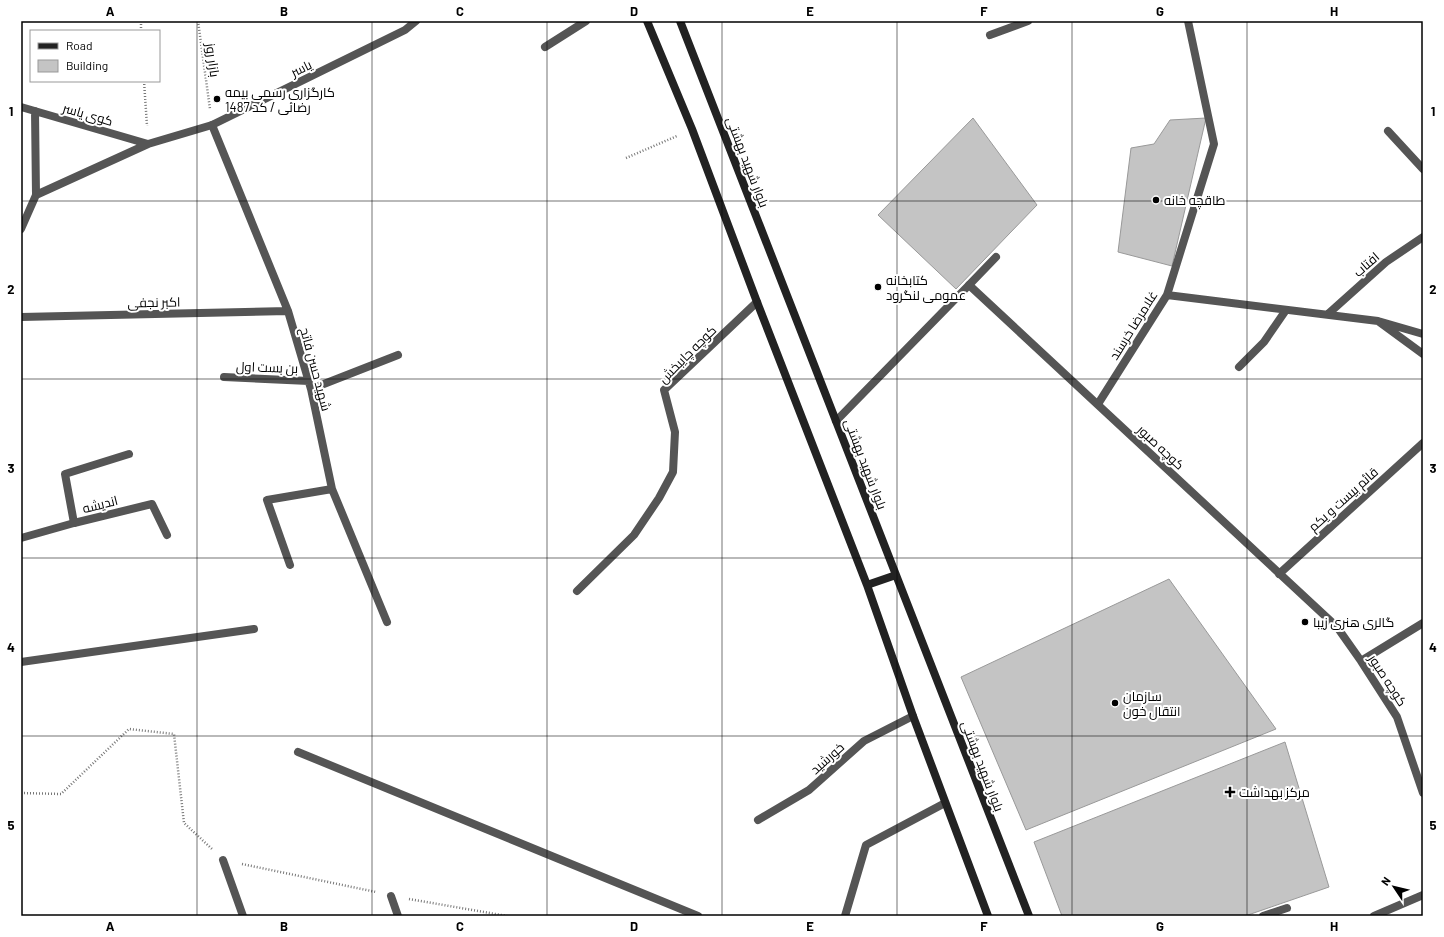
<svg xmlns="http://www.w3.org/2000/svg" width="1444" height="937" font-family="Barlow,Cairo,sans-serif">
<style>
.building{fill:#c4c4c4;stroke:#999}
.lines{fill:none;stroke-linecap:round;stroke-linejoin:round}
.path{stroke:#777;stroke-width:2.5;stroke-dasharray:1 2;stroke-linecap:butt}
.service{stroke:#555;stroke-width:8}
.minor{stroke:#555;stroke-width:8}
.secondary{stroke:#222;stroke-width:8}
.grid{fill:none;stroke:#000;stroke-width:1;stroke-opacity:0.55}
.poi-dot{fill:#000;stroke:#fff;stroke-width:1.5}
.labels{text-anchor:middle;stroke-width:4;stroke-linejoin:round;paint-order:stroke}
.street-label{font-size:13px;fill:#000;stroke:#fff}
.poi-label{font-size:13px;fill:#000;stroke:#fff;text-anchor:start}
.neatline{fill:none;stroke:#000;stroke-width:1.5}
.grid-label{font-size:13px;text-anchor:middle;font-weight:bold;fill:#000}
</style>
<rect width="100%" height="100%" fill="#fff"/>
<path class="building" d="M973 118 1037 205 956 289 878 215Z
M1206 118 1172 266 1118 252 1131 148 1154 144 1170 120Z
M1169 579 1276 729 1026 830 961 677Z
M1285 742 1329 887 1245 916H1062L1034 842Z"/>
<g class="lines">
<path class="path" d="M141 21V31
M198 21 210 109
M144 81 147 126
M626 158 677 136
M21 793 61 794 129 729 174 734 184 823 212 849
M242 864 376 892
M409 899 507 916"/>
<path class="service" d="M212 125 288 311 311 389 332 489 387 622
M969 285 996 257
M21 317 288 311
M224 377 309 381
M311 389 398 355
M74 523 65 474 129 454
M290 565 267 500 332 489
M577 591 634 535 659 498 673 472 675 432 664 390 757 302
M21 662 254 629
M298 752 698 916
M758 820 809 790 864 741 913 716
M845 916 866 845 945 803
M1263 916 1287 908"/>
<path class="minor" d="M990 35 1028 21
M545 47 586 21
M21 107 148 144
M1388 131 1423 169
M36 195 148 144 212 125 405 30 416 21
M21 229 36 195 35 111
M1167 295 1378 321
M1328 314 1386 262 1423 237
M1423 334 1378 321 1423 354
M1239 367 1264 342 1286 310
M1098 404 1167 295 1214 144 1188 21
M836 421 969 285 1337 627 1361 661 1397 717 1423 793
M21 538 74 523 152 504 167 535
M1279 574 1423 443
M1361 661 1423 623
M223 860 243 916
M391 896 398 916
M1374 916 1423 895"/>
<path class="secondary" d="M647 21 692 129 757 302 867 585 913 716 988 916
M680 21 1029 916
M867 585 896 575"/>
</g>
<path class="grid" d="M197 21V916M372 21V916M547 21V916M722 21V916M897 21V916M1072 21V916M1247 21V916M21 201H1423M21 379H1423M21 558H1423M21 736H1423"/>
<g class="poi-dot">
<circle cx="217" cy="99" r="4"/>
<circle cx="1156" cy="200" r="4"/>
<circle cx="878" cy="287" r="4"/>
<circle cx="1305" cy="622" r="4"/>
<circle cx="1115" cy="703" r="4"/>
<path d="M1228 786h4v4h4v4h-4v4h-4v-4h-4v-4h4z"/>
</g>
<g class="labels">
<g class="street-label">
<text transform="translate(213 60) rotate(82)" y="5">بازار روز</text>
<text transform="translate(301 68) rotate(-26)" y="5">یاسر</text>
<text transform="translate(88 114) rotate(16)" y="5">کوی یاسر</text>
<text transform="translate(748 162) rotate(69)" y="5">بلوار شهید بهشتی</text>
<text transform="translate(1366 264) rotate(-41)" y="5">افتاب</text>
<text transform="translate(154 302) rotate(-1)" y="5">اکبر نجفی</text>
<text transform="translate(1133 325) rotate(-58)" y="5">غلامرضا خرسند</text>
<text transform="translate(687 354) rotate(-45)" y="5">کوچه چایبخش</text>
<text transform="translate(267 367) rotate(2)" y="5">بن بست اول</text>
<text transform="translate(316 369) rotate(75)" y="5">شهید حسن فاتح</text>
<text transform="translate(1161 447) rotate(43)" y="5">کوچه صبور</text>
<text transform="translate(866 464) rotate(69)" y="5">بلوار شهید بهشتی</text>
<text transform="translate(1343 499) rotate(-42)" y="5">قائم بیست و یکم</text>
<text transform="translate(100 504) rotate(-14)" y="5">اندیشه</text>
<text transform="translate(1388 680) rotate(57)" y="5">کوچه صبور</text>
<text transform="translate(827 758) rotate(-42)" y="5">خورشید</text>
<text transform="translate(983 766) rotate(69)" y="5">بلوار شهید بهشتی</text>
</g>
<g class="poi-label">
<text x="225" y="97">کارگزاری رسمی بیمه<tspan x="225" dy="15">رضائی / کد 1487</tspan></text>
<text x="1164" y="205">طاقچه خانه</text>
<text x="886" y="285">کتابخانه<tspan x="886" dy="15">عمومی لنگرود</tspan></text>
<text x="1313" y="627">گالری هنری زیبا</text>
<text x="1123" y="701">سازمان<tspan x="1123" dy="15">انتقال خون</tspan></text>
<text x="1239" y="797">مرکز بهداشت</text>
</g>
</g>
<rect width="1444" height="937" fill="none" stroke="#ffffff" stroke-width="44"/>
<rect x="30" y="30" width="130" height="52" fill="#ffffff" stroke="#999999"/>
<rect x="38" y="43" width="20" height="6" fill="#222222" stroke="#999999"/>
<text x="66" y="50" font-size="12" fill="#000000">Road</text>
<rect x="38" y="60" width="20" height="12" fill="#c4c4c4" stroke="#999999"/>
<text x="66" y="70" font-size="12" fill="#000000">Building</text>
<g transform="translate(1394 887) rotate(305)" stroke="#ffffff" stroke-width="3" paint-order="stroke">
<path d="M0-3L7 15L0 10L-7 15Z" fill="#000000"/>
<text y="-6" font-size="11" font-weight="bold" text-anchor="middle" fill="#000000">N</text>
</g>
<rect x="22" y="22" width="1400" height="893" class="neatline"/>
<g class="grid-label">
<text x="110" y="16">A</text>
<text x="284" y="16">B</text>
<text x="460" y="16">C</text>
<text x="634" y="16">D</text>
<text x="810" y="16">E</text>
<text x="984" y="16">F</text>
<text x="1160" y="16">G</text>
<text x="1334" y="16">H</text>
<text x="11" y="116">1</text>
<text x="1433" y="116">1</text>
<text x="11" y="294">2</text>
<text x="1433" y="294">2</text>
<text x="11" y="473">3</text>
<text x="1433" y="473">3</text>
<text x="11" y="652">4</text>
<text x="1433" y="652">4</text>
<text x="11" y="830">5</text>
<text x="1433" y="830">5</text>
<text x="110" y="931">A</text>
<text x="284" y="931">B</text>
<text x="460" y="931">C</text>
<text x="634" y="931">D</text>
<text x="810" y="931">E</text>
<text x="984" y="931">F</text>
<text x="1160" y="931">G</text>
<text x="1334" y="931">H</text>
</g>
</svg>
